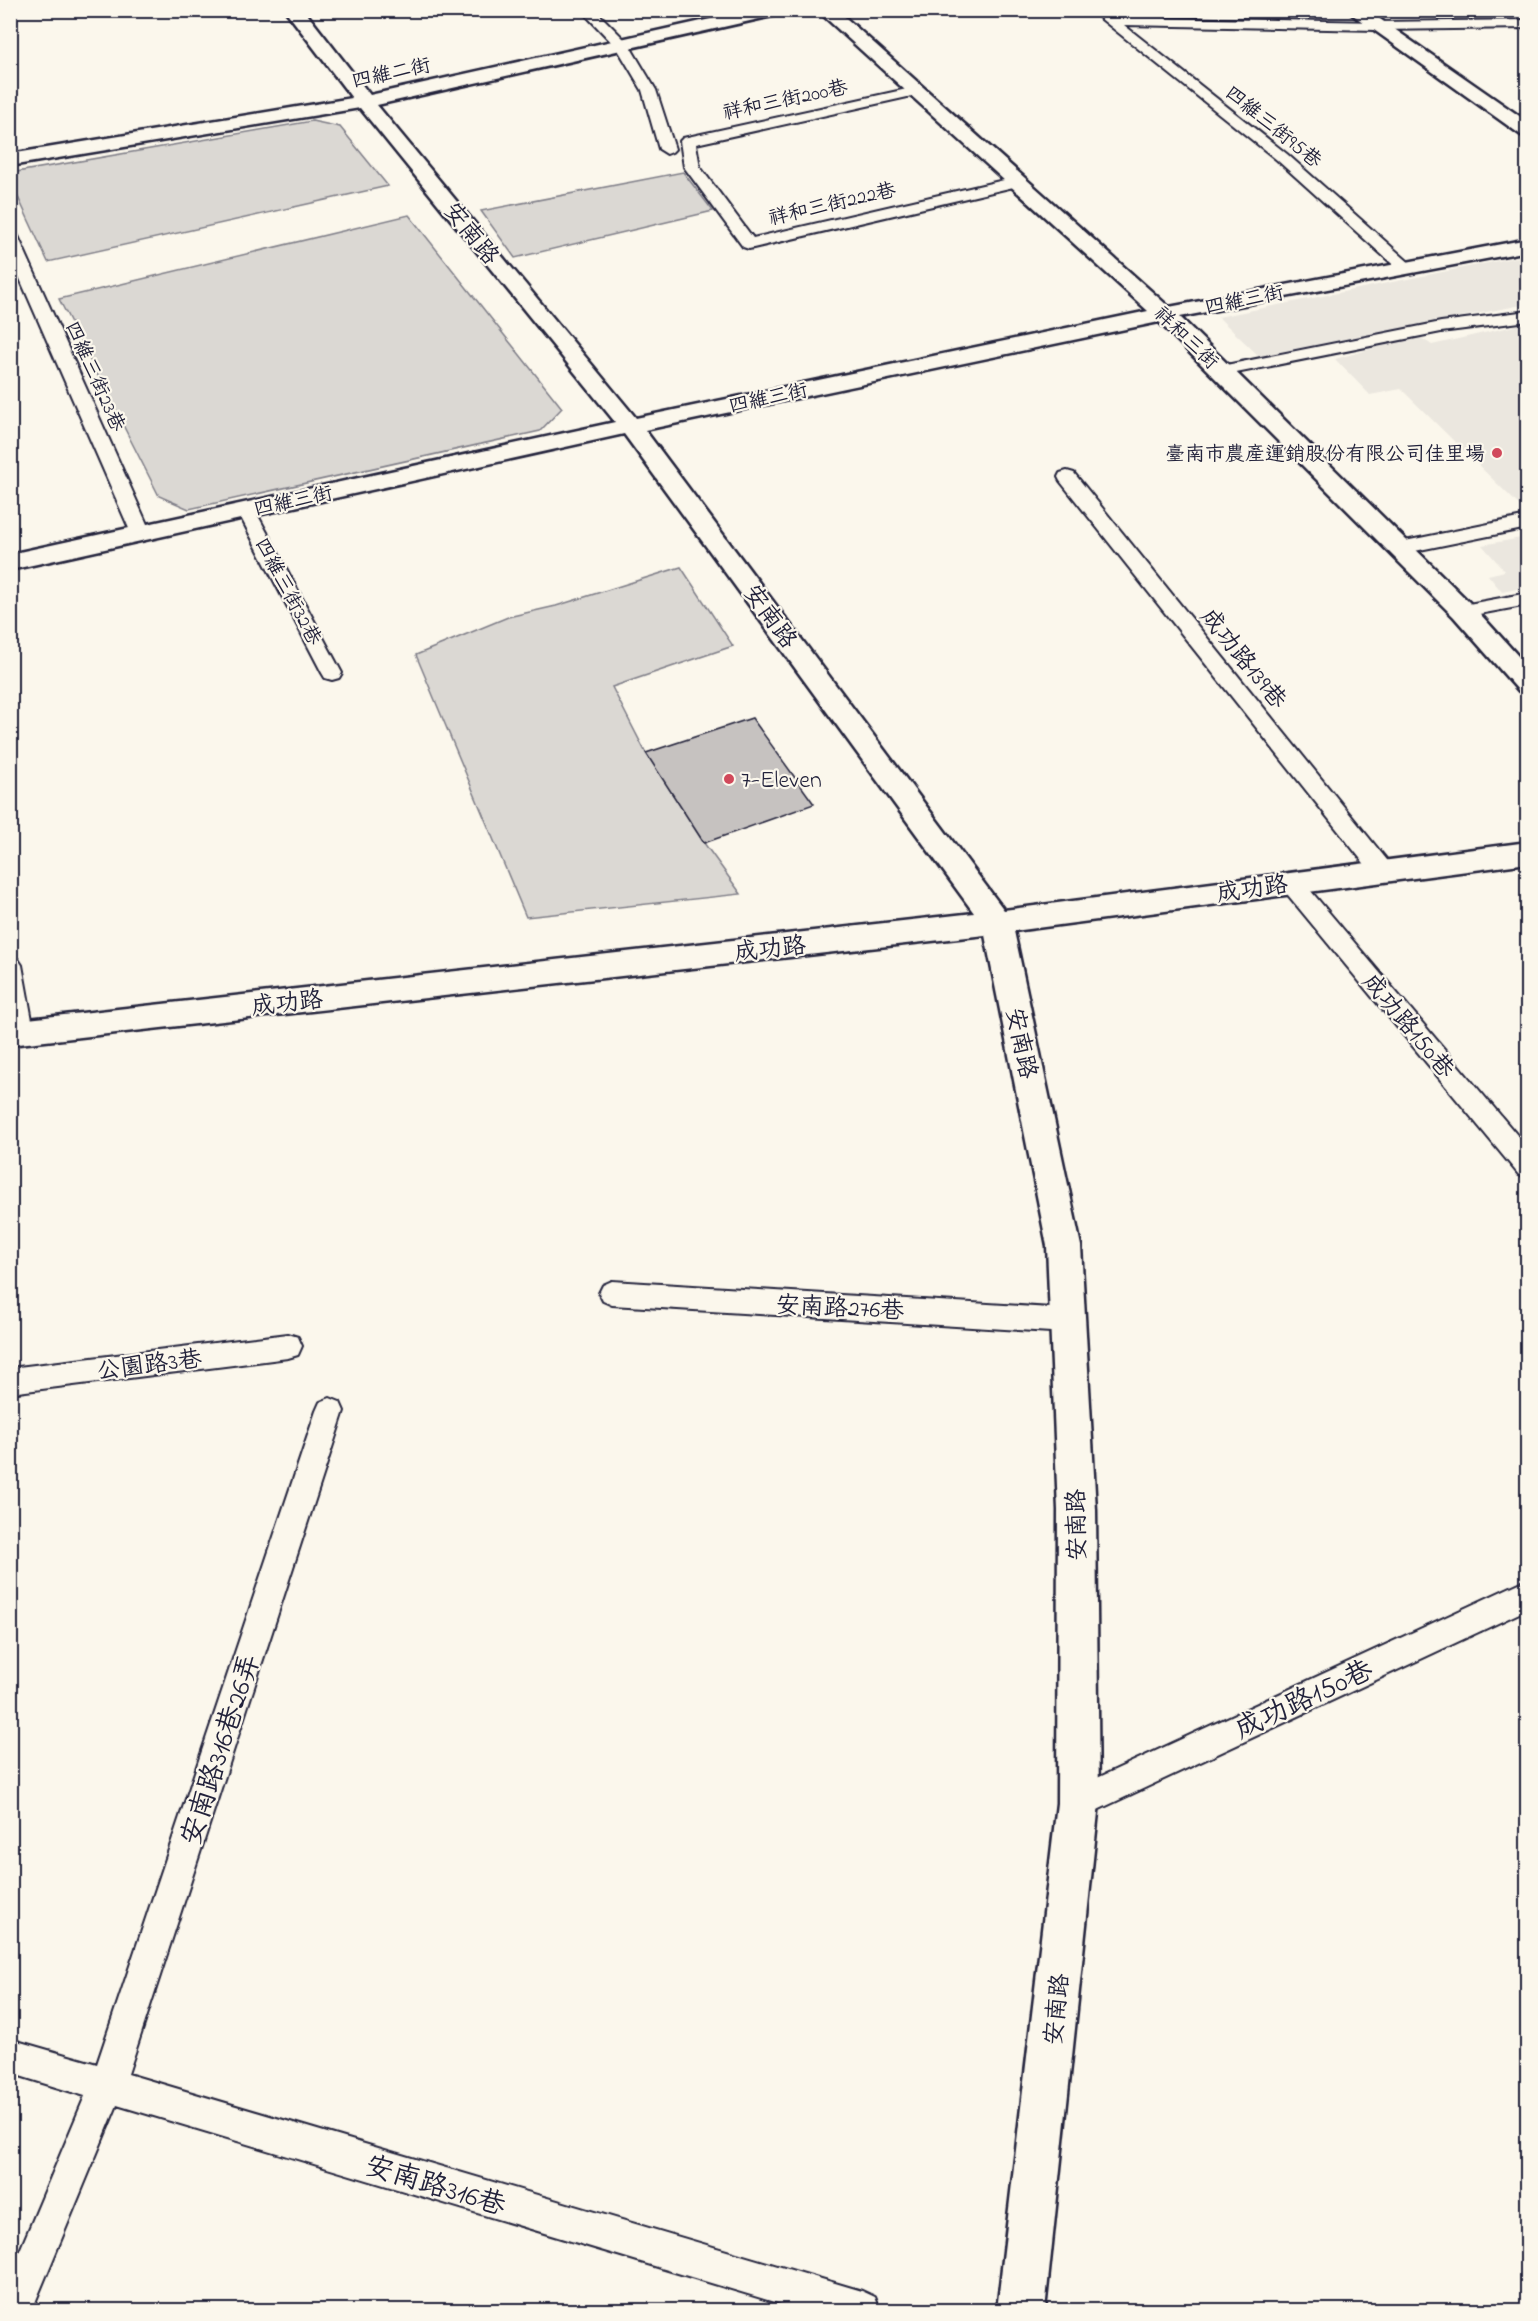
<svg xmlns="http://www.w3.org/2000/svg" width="1538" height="2321" font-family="'Indie Flower','LXGW WenKai TC',sans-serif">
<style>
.built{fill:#ebe7df}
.green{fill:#dbd8d3;stroke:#7e7d87;stroke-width:1.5}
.building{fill:#c6c2c0;stroke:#22223b;stroke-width:1.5}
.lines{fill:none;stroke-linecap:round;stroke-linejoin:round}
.service-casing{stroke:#22223b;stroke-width:4}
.minor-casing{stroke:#22223b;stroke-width:5}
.service{fill:#fbf7ec;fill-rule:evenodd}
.minor{fill:#fbf7ec;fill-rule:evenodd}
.poi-dot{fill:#d1495b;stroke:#fbf7ec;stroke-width:2}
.labels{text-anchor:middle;stroke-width:4.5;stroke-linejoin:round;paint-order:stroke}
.far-street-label{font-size:20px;fill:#22223b;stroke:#fbf7ec}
.far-poi-label{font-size:20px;fill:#22223b;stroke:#fbf7ec;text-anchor:end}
.street-label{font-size:24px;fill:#22223b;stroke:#fbf7ec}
.poi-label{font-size:24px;fill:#22223b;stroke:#fbf7ec;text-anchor:start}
.near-street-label{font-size:28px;fill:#22223b;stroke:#fbf7ec}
</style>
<rect width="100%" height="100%" fill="#fbf7ec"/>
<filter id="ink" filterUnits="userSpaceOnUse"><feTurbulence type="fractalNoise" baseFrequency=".0167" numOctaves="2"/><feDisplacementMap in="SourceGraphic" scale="12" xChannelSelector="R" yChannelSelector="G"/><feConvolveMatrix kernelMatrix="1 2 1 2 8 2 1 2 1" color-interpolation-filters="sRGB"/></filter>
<g filter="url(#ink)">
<path class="built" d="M1527 255V304L1259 356 1218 317Z
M1527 323V510L1525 511 1401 389 1370 395 1335 359 1418 336 1432 345Z
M1527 537V587L1502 592 1488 575 1505 571 1482 545Z"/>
<path class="green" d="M312 121 340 127 388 186 48 262 11 182V173Z
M683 172 713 211 515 258 481 211Z
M409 215 562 408 540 431 189 509 159 496 59 299Z
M681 567 733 646 612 687 646 753 704 843 741 894 526 917 416 655 508 617 556 606Z"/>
<path class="building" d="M752 718 814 804 704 843 646 753Z"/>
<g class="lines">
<defs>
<path id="service" d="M581 10H595L628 43 656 90 675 149 672 152 667 154 659 149 642 90 617 48Z
M1090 10H1105L1113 17 1378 22 1528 20V28L1378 30 1124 25 1287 154 1412 265 1414 268 1406 273 1400 271 1277 160Z
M916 87 921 88 923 91 921 94 696 144 700 167 753 238 1017 177 1025 182 1022 185 749 249 743 247 684 167 680 141 683 138Z
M10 231 18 236 151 533 148 537H134L131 533 10 256Z
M1528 311V321L1441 332 1221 376 1215 375 1212 371 1215 367 1221 366 1441 322Z
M1067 471 1074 473 1391 865 1394 871 1391 877 1383 879 1375 877 1060 481 1058 477 1060 473Z
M246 504 253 506 255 510 342 673 339 678 332 680 325 678 322 673 237 510 239 506Z
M1528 516V528L1400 554 1393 552 1390 548 1393 544 1400 542Z
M1528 593V605L1463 617 1456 616 1453 611 1456 606 1463 605Z
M1291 875 1299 877 1528 1148V1177L1519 1175 1283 889 1280 883 1283 877Z
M10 956 18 959 22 965 34 1031 31 1038 22 1040 13 1038 10 1032Z
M612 1281 1068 1309 1078 1313 1082 1321 1078 1329 1068 1333 612 1305 603 1301 599 1293 603 1285Z
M288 1334 298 1337 302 1346 298 1355 288 1358 10 1393V1368Z
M330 1398 340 1402 344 1411 128 2074 862 2291 875 2297 880 2310H801L117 2105 32 2310H10V2274L85 2096 10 2073V2039L97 2064 316 1411 320 1402Z
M1528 1579V1609L1089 1814 1078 1819 1067 1814 1062 1803 1067 1792Z"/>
<path id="minor" d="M285 10H304L370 95 751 10H786L777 15 377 105 636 418 1148 311 817 10H837L1169 307 1528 239V251L1180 317 1472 605 1528 667V694L1519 691 1454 617 1159 322 645 430 1004 910 1528 842V863L1014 931 1081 1246 1096 1510 1099 1803 1045 2310H997L1057 1803 1058 1510 1047 1246 985 935 10 1045V1021L974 913 624 434 10 570V554L615 422 360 108 10 166V154L352 98Z
M1346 10H1367L1528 122V137L1521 135Z"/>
</defs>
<use href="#service" class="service-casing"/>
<use href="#minor" class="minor-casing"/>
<use href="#service" class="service"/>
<use href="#minor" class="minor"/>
</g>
</g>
<g class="poi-dot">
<circle cx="1497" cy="453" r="6"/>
<circle cx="729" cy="779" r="6"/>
</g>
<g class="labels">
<g class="far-street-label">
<text transform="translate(391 72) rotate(-12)" y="7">四維二街</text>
<text transform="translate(785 99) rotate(-12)" y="7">祥和三街200巷</text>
<text transform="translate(1274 126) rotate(39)" y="7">四維三街95巷</text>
<text transform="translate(832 203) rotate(-13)" y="7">祥和三街222巷</text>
<text transform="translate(1244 299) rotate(-11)" y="7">四維三街</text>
<text transform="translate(1187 337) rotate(44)" y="7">祥和三街</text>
<text transform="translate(96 376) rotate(66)" y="7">四維三街23巷</text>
<text transform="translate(768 397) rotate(-12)" y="7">四維三街</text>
<text transform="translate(293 500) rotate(-12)" y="7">四維三街</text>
<text transform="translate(289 591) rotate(62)" y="7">四維三街32巷</text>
</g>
<g class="far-poi-label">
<text x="1485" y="460">臺南市農產運銷股份有限公司佳里場</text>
</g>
<g class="street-label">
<text transform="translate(472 233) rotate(51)" y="8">安南路</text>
<text transform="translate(771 616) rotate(54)" y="8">安南路</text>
<text transform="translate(1244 658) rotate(51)" y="8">成功路139巷</text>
<text transform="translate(1252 888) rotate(-8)" y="8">成功路</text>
<text transform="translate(770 948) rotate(-6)" y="8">成功路</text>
<text transform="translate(287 1002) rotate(-6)" y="8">成功路</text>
<text transform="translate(1409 1025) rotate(50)" y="8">成功路150巷</text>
<text transform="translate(1022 1043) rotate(78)" y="8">安南路</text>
<text transform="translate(840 1307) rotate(3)" y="8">安南路276巷</text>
<text transform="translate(149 1364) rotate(-7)" y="8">公園路3巷</text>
<text transform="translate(1076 1525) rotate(-91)" y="8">安南路</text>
<text transform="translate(1056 2009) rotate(-84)" y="8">安南路</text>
</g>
<g class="poi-label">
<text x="741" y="787">7-Eleven</text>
</g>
<g class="near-street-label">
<text transform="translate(1303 1698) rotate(-25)" y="10">成功路150巷</text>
<text transform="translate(219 1749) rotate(-72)" y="10">安南路316巷26弄</text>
<text transform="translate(436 2184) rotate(17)" y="10">安南路316巷</text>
</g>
</g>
<rect width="1538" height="2321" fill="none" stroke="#fbf7ec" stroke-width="36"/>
<rect x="18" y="18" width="1502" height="2285" fill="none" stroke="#22223b" stroke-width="2" filter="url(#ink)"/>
</svg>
